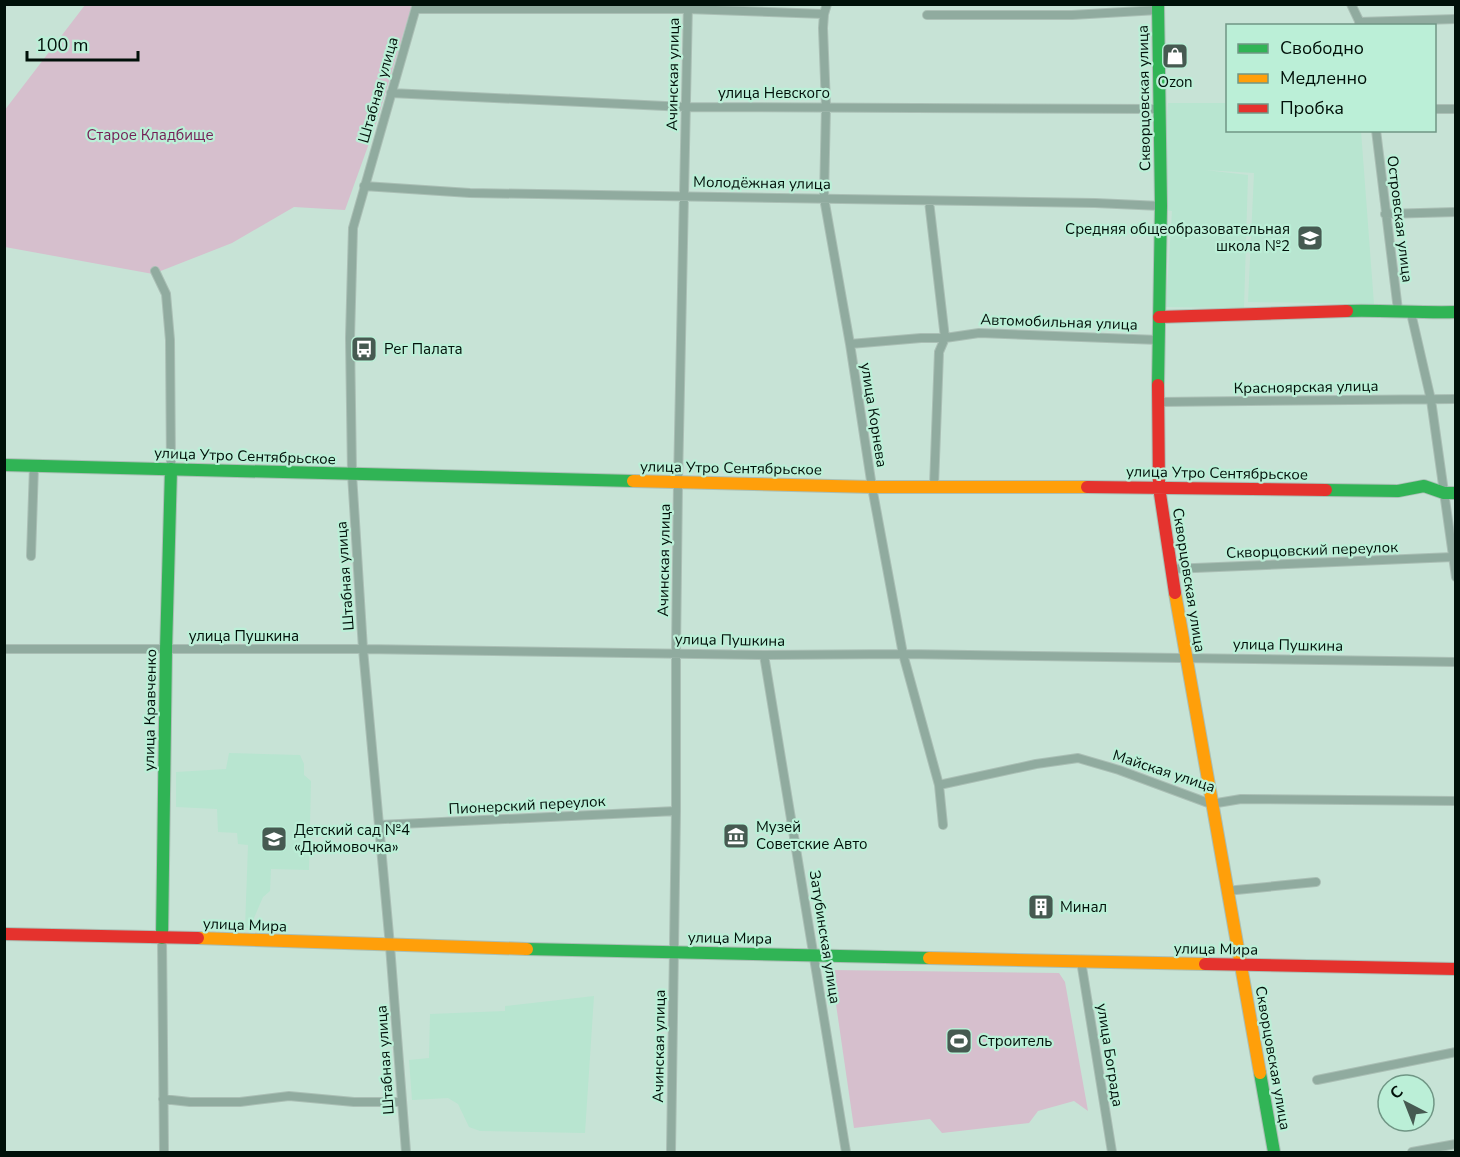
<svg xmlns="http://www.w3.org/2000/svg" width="1460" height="1157" font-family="'Nunito Sans',sans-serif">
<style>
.built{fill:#b8e5d0}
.green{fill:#d6bfcd}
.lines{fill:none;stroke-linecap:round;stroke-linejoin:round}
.street-casing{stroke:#aabfb5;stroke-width:10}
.fast-casing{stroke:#aabfb5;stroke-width:14}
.slow-casing{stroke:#aabfb5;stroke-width:14}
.jam-casing{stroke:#aabfb5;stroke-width:14}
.street{stroke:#90ab9f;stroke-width:8}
.fast{stroke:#30b455;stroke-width:12}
.slow{stroke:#ff9f0a;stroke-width:12}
.jam{stroke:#e5322d;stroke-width:12}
.labels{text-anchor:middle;stroke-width:4.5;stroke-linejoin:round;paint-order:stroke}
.street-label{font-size:15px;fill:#001009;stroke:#bbefd7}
.poi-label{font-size:15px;fill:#001009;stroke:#bbefd7;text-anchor:start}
.park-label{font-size:15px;fill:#741d55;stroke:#bbefd7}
</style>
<rect width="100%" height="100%" fill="#c7e3d6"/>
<path class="built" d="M1168 103H1227L1228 130 1361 131 1374 304 1248 302 1254 173 1205 170 1248 175 1244 308 1166 307 1172 211 1165 210 1164 157Z
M229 753 300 755 304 764V775L311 781 309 870 271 869 270 891 263 897 254 918 253 928H245L248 845 238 844 237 833 218 832 217 809 176 807V772L226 769Z
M594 996 585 1133 480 1131 469 1127 458 1104 448 1098 412 1100 409 1060 429 1058 430 1014 505 1011V1006Z"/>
<path class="green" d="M85 5H412L377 121 345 210 294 207 232 243 153 274 5 247 4 111Z
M831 970 1059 973 1065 982 1088 1111 1074 1101 1038 1111 1029 1123 942 1133 930 1119 854 1128Z"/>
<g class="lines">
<defs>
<path id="street" d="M827 4 824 14 823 28 826 106 824 198 850 344 872 487 903 654 939 785 943 825
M1351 4 1361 25
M416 9H687L824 14
M927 15H1072L1158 10
M1359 22 1456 19
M391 93 686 107 1158 109
M1434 109H1456
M1376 130 1398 310
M364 186 470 193 1095 203 1161 206
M929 201 945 338 939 352 934 486
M1385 214 1456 212
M155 271 166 294 170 340 171 469
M1411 313 1431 400 1456 577
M850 344 921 338H945L979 333 1159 340
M1158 402 1456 399
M31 556 34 466
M1171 569 1453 557
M4 649H363L764 655 903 654 1456 662
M764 655 846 1152
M939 785 1036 764 1078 758 1119 770 1211 804 1241 799 1456 801
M379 825 676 811
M1226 891 1316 882
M162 938 164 1152
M1081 961 1112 1152
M1317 1080 1456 1052
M163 1099 190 1102H240L289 1096 354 1102H402
M406 1152 390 946 363 649 352 474 350 338 353 228 417 4
M671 1152 676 811V652L678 482 688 4
M1412 1152 1456 1144"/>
<path id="fast" d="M1158 4 1161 206 1158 385
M1347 311C1384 310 1419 313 1456 312
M4 465 633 481
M1326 490 1398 491 1424 486 1444 493H1456
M162 938 166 650 171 469
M527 949 929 958
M1260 1073 1274 1152"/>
<path id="slow" d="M633 481 872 487H1087
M1175 593 1260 1073
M198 938 527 949
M929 958 1205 964"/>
<path id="jam" d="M1159 317 1347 311
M1158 385 1159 487 1175 593
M1087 487 1326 490
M4 934 198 938
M1205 964 1456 969"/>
</defs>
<use href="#street" class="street-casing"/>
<use href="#fast" class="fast-casing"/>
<use href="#slow" class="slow-casing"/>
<use href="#jam" class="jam-casing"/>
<use href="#street" class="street"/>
<use href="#fast" class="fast"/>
<use href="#slow" class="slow"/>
<use href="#jam" class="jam"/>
</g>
<defs>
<symbol id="shop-square" viewBox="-11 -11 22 22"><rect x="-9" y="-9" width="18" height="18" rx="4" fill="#465a51" stroke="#bbefd7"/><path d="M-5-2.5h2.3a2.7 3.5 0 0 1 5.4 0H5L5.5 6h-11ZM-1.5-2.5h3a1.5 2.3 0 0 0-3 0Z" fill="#fff"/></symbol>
<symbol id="school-square" viewBox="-11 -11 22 22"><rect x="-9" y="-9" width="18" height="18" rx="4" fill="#465a51" stroke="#bbefd7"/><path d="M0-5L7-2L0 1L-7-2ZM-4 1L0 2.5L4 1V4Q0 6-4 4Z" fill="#fff"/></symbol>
<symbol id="bus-square" viewBox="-11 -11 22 22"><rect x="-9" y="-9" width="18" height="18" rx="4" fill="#465a51" stroke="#bbefd7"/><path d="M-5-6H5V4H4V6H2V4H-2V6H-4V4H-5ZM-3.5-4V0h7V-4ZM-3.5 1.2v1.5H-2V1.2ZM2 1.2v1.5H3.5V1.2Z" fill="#fff"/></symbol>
<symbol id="museum-square" viewBox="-11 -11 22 22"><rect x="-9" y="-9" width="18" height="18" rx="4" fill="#465a51" stroke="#bbefd7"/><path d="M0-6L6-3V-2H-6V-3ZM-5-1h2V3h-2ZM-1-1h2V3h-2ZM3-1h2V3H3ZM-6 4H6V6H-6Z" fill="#fff"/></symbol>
<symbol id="building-square" viewBox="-11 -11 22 22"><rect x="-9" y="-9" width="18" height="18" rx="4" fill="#465a51" stroke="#bbefd7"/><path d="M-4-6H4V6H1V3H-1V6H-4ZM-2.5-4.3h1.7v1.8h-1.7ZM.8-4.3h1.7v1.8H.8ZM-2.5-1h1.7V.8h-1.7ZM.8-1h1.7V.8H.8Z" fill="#fff"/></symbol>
<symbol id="stadium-square" viewBox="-11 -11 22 22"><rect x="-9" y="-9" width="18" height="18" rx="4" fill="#465a51" stroke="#bbefd7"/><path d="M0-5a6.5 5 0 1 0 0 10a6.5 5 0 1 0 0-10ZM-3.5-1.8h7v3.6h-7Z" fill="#fff"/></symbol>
</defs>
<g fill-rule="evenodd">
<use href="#shop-square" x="1160" y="41" width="30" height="30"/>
<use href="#school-square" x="1295" y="223" width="30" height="30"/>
<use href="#bus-square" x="349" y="334" width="30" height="30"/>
<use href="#museum-square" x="721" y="821" width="30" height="30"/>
<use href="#school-square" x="259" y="824" width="30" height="30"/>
<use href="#building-square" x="1026" y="892" width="30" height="30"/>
<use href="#stadium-square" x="944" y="1026" width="30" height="30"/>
</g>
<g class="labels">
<g class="street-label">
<text transform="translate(673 74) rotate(-89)" y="5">Ачинская улица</text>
<text transform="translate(378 90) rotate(-74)" y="5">Штабная улица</text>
<text x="774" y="98">улица Невского</text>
<text transform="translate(1144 98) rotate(-91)" y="5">Скворцовская улица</text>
<text transform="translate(762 183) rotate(1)" y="5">Молодёжная улица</text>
<text transform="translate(1400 219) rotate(83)" y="5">Островская улица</text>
<text transform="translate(1059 322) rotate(2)" y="5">Автомобильная улица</text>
<text transform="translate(1306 387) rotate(-1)" y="5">Красноярская улица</text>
<text transform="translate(874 415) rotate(81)" y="5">улица Корнева</text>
<text transform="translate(245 456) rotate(2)" y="5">улица Утро Сентябрьское</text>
<text transform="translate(731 468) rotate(1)" y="5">улица Утро Сентябрьское</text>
<text transform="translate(1217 473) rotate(1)" y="5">улица Утро Сентябрьское</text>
<text transform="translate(1312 550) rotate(-2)" y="5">Скворцовский переулок</text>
<text transform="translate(664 560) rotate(-89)" y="5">Ачинская улица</text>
<text transform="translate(345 576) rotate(-94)" y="5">Штабная улица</text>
<text transform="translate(1189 580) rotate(81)" y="5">Скворцовская улица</text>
<text x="244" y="641">улица Пушкина</text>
<text transform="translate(730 640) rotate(1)" y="5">улица Пушкина</text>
<text transform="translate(1288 645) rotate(1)" y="5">улица Пушкина</text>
<text transform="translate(150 710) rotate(-89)" y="5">улица Кравченко</text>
<text transform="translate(1164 771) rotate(18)" y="5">Майская улица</text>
<text transform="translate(527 805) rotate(-3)" y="5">Пионерский переулок</text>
<text transform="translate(245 925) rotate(2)" y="5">улица Мира</text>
<text transform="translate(825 937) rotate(81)" y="5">Затубинская улица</text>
<text transform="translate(730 938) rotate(1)" y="5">улица Мира</text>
<text transform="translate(1216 949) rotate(1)" y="5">улица Мира</text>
<text transform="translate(659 1046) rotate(-89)" y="5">Ачинская улица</text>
<text transform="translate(1110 1055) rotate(81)" y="5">улица Бограда</text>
<text transform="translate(1273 1058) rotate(80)" y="5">Скворцовская улица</text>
<text transform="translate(385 1060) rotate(-94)" y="5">Штабная улица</text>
</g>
<g class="poi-label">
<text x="1175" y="87" text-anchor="middle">Ozon</text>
<text x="1290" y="234" text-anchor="end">Средняя общеобразовательная<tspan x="1290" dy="17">школа №2</tspan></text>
<text x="384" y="354">Рег Палата</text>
<text x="756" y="832">Музей<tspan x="756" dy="17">Советские Авто</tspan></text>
<text x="294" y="835">Детский сад №4<tspan x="294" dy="17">«Дюймовочка»</tspan></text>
<text x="1060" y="912">Минал</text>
<text x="978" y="1046">Строитель</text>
</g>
<g class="park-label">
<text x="150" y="140">Старое Кладбище</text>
</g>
</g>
<rect width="1460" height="1157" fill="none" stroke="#001009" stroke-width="12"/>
<rect x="1226" y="24" width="210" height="108" fill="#bbefd7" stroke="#709685" stroke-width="1.5"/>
<rect x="1238" y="44" width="30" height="9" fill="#30b455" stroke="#709685" stroke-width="1.5"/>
<text x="1280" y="54" font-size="18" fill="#001009">Свободно</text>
<rect x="1238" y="74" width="30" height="9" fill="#ff9f0a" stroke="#709685" stroke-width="1.5"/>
<text x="1280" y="84" font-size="18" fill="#001009">Медленно</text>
<rect x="1238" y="104" width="30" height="9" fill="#e5322d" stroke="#709685" stroke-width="1.5"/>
<text x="1280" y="114" font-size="18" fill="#001009">Пробка</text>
<g transform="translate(1406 1103) rotate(318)"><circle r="28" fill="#bbefd7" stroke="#709685" stroke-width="1.5"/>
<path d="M0-4.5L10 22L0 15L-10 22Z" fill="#465a51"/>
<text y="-9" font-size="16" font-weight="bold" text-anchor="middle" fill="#001009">С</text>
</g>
<path d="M27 51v9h111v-9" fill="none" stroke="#001009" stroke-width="3"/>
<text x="36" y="51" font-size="18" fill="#001009" stroke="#bbefd7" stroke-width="4.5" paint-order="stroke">100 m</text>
</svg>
